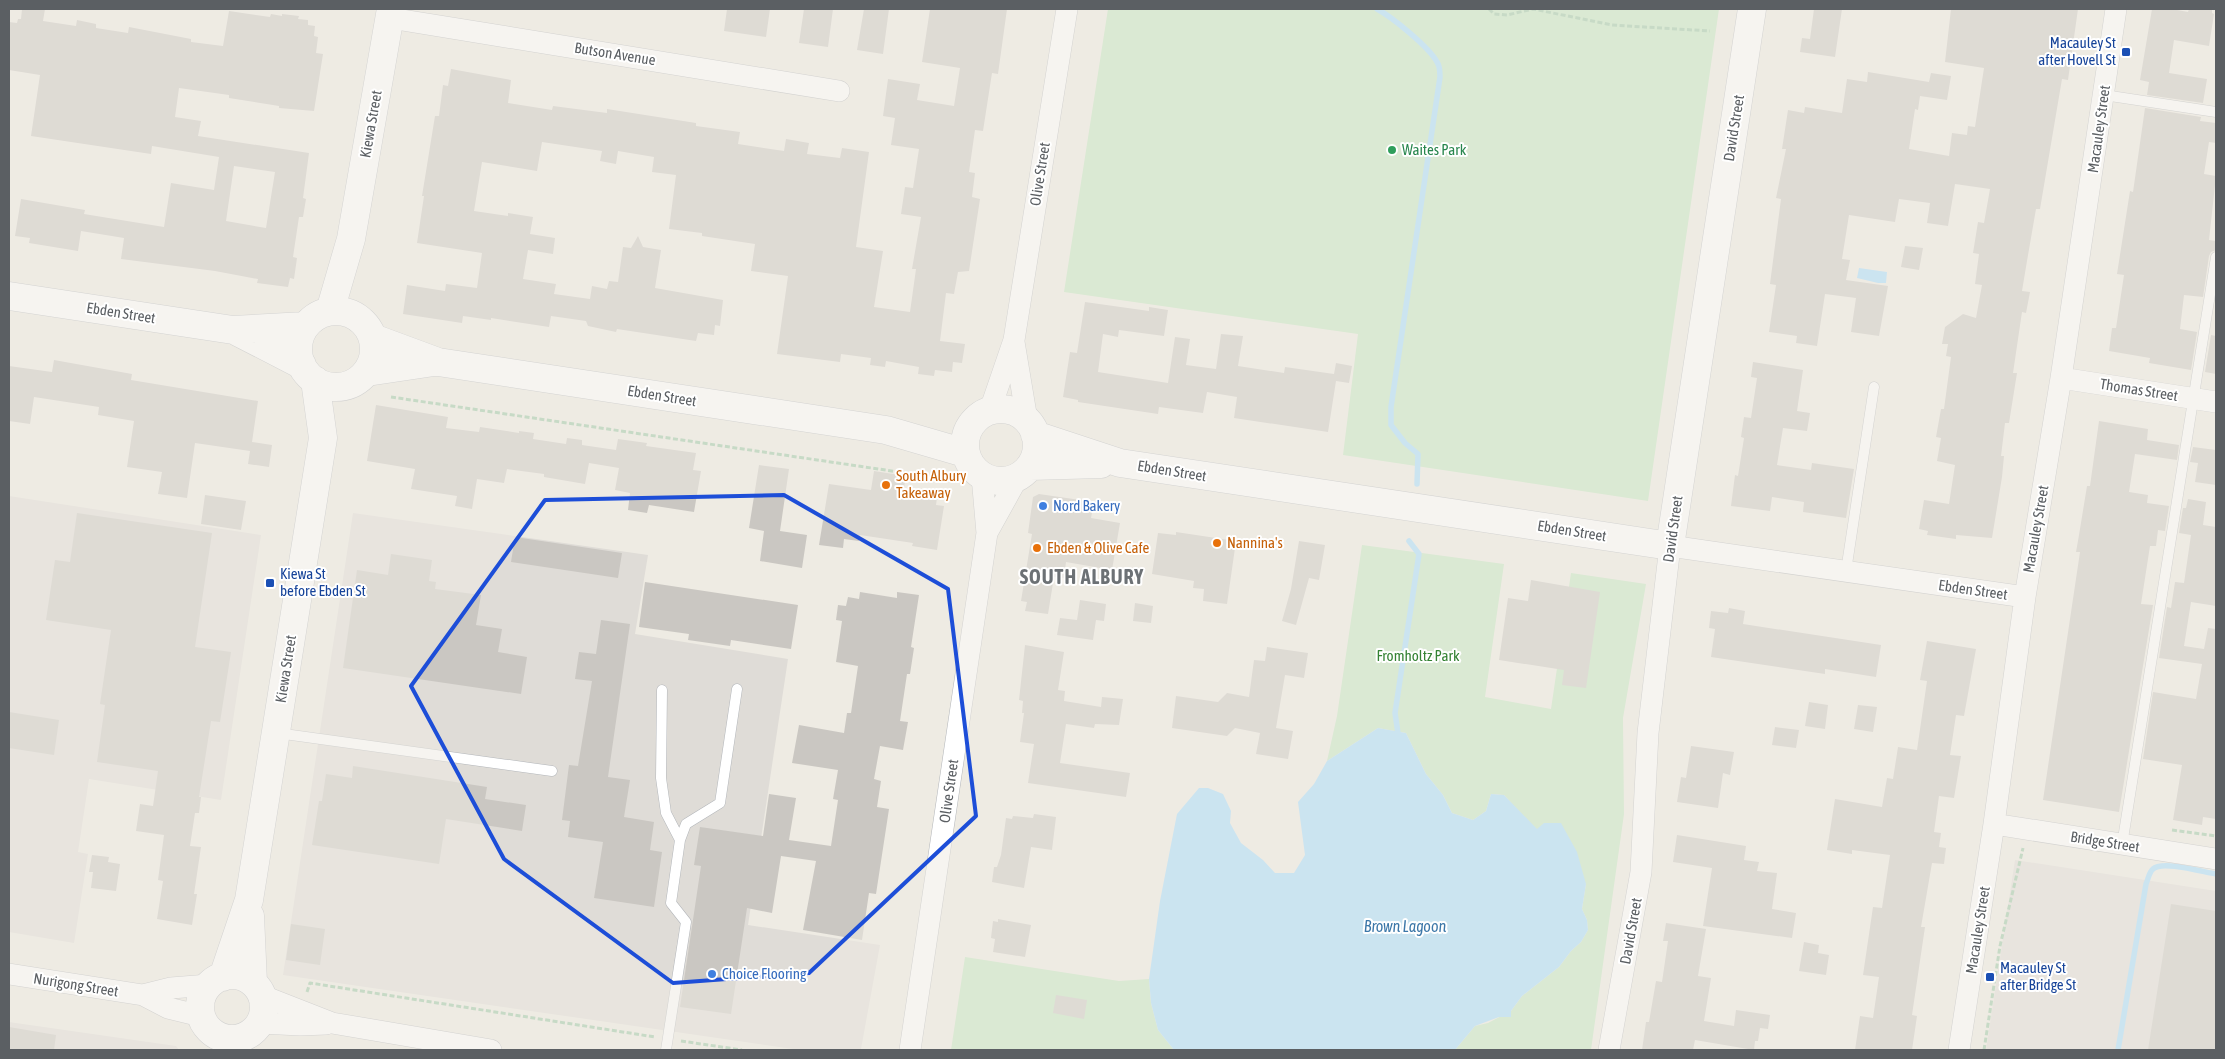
<svg xmlns="http://www.w3.org/2000/svg" width="2225" height="1059" font-family="'Asap Condensed',sans-serif">
<style>
.industrial{fill:#dfdcd7}
.green{fill:#c1e6bf}
.water{fill:#a1dbff}
.lines{fill:none;stroke-linecap:round;stroke-linejoin:round}
.stream{stroke:#a1dbff;stroke-width:5.5}
.building{fill:#cac7c2;fill-rule:evenodd}
.lane-casing{stroke:#b3b6ba;stroke-width:11}
.street-casing{stroke:#b3b6ba;stroke-width:22}
.secondary-casing{stroke:#b4b8bd;stroke-width:29}
.path{stroke:#98c6a3;stroke-width:3;stroke-dasharray:5 2.5;stroke-linecap:butt}
.lane{stroke:#fff;stroke-width:10}
.street{stroke:#fff;stroke-width:21}
.secondary{stroke:#fff;stroke-width:28}
.marked{fill:none;stroke:#1d4ed8;stroke-width:4;stroke-linejoin:round}
.transit-dot{fill:#1a4fb4;stroke:#fff;stroke-width:2}
.leisure-dot{fill:#2e9e5b;stroke:#fff;stroke-width:2}
.food-dot{fill:#e8710a;stroke:#fff;stroke-width:2}
.shop-dot{fill:#3f7fe0;stroke:#fff;stroke-width:2}
.labels{text-anchor:middle;stroke-width:4;stroke-linejoin:round;paint-order:stroke}
.transit-label{font-size:15px;fill:#164399;stroke:#fff;text-anchor:start}
.street-label{font-size:15px;fill:#5b5f63;stroke:#fff}
.leisure-label{font-size:15px;fill:#27864d;stroke:#fff;text-anchor:start}
.food-label{font-size:15px;fill:#c56008;stroke:#fff;text-anchor:start}
.shop-label{font-size:15px;fill:#366cbe;stroke:#fff;text-anchor:start}
.park-label{font-size:15px;fill:#348233;stroke:#fff}
.water-label{font-size:16px;font-style:italic;fill:#3c77a8;stroke:#fff}
.district-label{font-size:20px;font-weight:bold;letter-spacing:1px;fill:#6c7175;stroke:#fff}
</style>
<rect width="100%" height="100%" fill="#eeebe3"/>
<path class="industrial" d="M9 496 261 535 221 800 89 779 78 852 88 854 74 943 9 932Z
M353 513 648 555 635 634 788 659 748 925 880 945 861 1049 800 1050 283 975Z
M2015 860 2216 891V1050H1986Z
M9 1022 176 1046 179 1050H9Z"/>
<path class="green" d="M1108 9H1719L1648 501 1343 455 1358 334 1064 292Z
M1362 545 1504 564 1485 697 1551 709 1571 573 1646 584 1623 718 1624 814 1591 1050H1455L1475 1026 1488 1023 1511 1011 1522 996 1559 967 1571 951 1581 942 1588 930 1587 920 1582 909 1586 884 1504 795 1491 794 1486 811 1473 820 1452 813 1443 795 1426 774 1406 733 1378 728 1327 761 1337 716Z
M965 957 1119 981 1149 979 1151 1003 1158 1030 1174 1050H951Z"/>
<path class="water" d="M1859 268 1887 272 1886 283H1878L1857 278Z
M1378 728 1406 733 1426 774 1443 795 1452 813 1473 820 1486 811 1491 794 1504 795 1537 829 1544 823H1561L1577 852 1586 884 1582 909 1587 920 1588 930 1581 942 1571 951 1559 967 1522 996 1511 1011V1017H1499L1475 1026 1455 1050H1174L1158 1030 1151 1003 1149 979 1160 901 1177 814 1199 788H1208L1223 794 1231 811 1230 823 1241 843 1263 860 1275 873H1294L1305 855 1298 802 1314 784 1327 761Z"/>
<g class="lines">
<path class="stream" d="M1377 9C1392 17 1429 47 1437 62 1440 66 1440 73 1440 77L1391 407V425L1405 443 1418 454 1417 484
M1399 740 1395 713 1419 554 1409 541
M2118 1050 2146 884C2148 880 2149 872 2153 869 2162 860 2203 872 2216 874"/>
</g>
<path class="building" d="M22 9H45L43 21 76 26 77 20 96 24V28L128 33 129 27 191 39V42L223 46 229 11 270 17 271 14 282 16V14L299 16 298 19 308 20V25L315 26 314 36 318 37 316 53 323 54 314 111 279 108V106L229 98V95L179 88 175 117 201 121 198 136 309 153 303 198 306 199 303 217H299L293 257 297 258 294 279 290 278 288 287 257 283 258 279 215 271 121 259 124 238 81 231 78 251 29 243 30 238 15 236 21 199 85 210 84 214 164 227 171 183 214 190 219 157 152 146 151 154 31 136 40 75 9 70V22L17 23 18 19H21ZM234 166 275 172 266 228 226 221Z
M727 9H770L766 37 724 31Z
M804 9H833L828 47 799 43Z
M864 9H889L883 54 857 50Z
M930 9H1007L998 74 992 73 983 131 975 130 969 172 975 173 972 197 980 199 969 271 958 272 954 294 946 293 940 341 965 344 962 363 953 362 952 372 935 370 934 376 918 374 919 367 886 361 885 367 870 365 871 358 841 354 840 362 777 354 788 276 751 271 755 244 702 236V233L669 229 676 175 652 172 654 157 618 151 616 164 600 161 602 151 542 142 537 171 482 162 474 211 508 216V213L533 217 530 234 555 238 553 254 528 250 523 279 556 284 554 294 590 299 592 286 607 289 609 281 618 282 623 247 631 248 638 236 643 247 661 250 655 288 723 300 720 326 715 325 714 335 698 333 696 341 617 329 616 332 588 326 586 321 551 316 549 327 491 318V320L463 316 462 323 403 314 407 285 445 291 446 284 477 288 482 253 417 243 424 196H422L435 116H439L443 85 448 86 451 69 511 80 508 103 552 110 553 106 607 113V109L696 123V126L740 132 738 144 784 151 786 139 809 143 807 154 840 158 842 148 869 152 856 247 883 251 874 307 910 312 916 269H912L921 217 901 214 905 187 913 188 919 149 891 145 895 118 883 116 888 79 920 84 917 100 954 106 960 68 922 62Z
M1814 9H1842L1835 57 1800 52 1802 38 1810 39Z
M1951 9H2078L2068 80 2062 79 2040 209H2036L2027 261 2022 291 2030 292 2026 313 2022 312 2013 373H2017L2009 423H2005L2001 456H2004L2002 477 1992 538 1956 535V539L1927 535 1928 531 1919 529 1924 500 1949 504 1955 465 1937 461 1941 438 1936 437 1941 409H1944L1951 357 1946 356 1948 344H1942L1945 327 1963 314 1976 318 1982 285 1975 284 1979 254 1973 253 1978 222 1984 223 1990 189 1955 184 1948 226 1927 223 1930 203 1899 199 1895 222 1849 215 1842 259 1850 260 1846 280 1888 286 1879 336 1851 332 1856 298 1825 294 1817 346 1796 343 1797 336 1769 332 1776 285 1770 284 1781 199 1776 198 1786 149H1782L1788 110 1804 113 1805 107 1842 113 1847 79 1867 82 1868 72 1929 82 1931 73 1951 76 1947 100 1920 96 1918 110 1915 109 1909 149 1949 156 1952 133 1967 135 1968 126 1975 127 1984 68 1945 62Z
M2152 9H2172L2188 12 2189 9H2212V13L2214 14 2209 46 2174 40 2169 73 2207 79 2203 103 2147 95 2149 82 2140 80Z
M2145 108 2201 117 2200 121 2216 123V143L2209 142 2204 174 2216 176 2209 240 2216 241V250L2211 252 2209 256 2203 297 2184 295 2180 329 2197 332 2191 370 2149 363 2150 358 2109 351 2112 328H2116L2124 275 2117 274 2130 191 2133 192Z
M1905 246 1923 248 1919 270 1901 267Z
M1085 302 1149 311V307L1168 310 1164 336 1119 330 1118 337 1103 334 1098 372 1168 383 1175 337 1190 339 1186 365 1216 369 1221 334 1243 336 1238 366 1284 373 1285 367 1334 374 1336 363 1352 366 1349 383 1336 381 1328 432 1234 418 1237 397 1207 392 1203 413 1159 407 1158 414 1078 402V400L1063 397 1070 352 1077 353Z
M2211 335 2216 336V374L2205 372Z
M54 360 132 374 131 380 258 401 252 442 272 445 269 467 248 464 250 451 195 443 187 498 158 494 162 472 127 467 134 421 98 415 99 407 34 397 30 424 9 421V366L52 372Z
M1753 362 1803 370 1797 411 1810 413 1807 431 1783 428 1777 465 1811 470 1812 463 1854 469 1846 518 1803 512 1804 502 1772 497 1770 511 1731 506 1735 475 1738 476 1744 438 1741 437 1744 417 1751 418 1757 378 1751 377Z
M376 405 448 417 446 428 479 432 480 427 519 433V431L534 433 533 439 566 444 567 438 582 440V445L616 450 618 439 647 443 646 446 696 453 693 470 701 471 694 512 649 505 647 513 628 510 630 493 615 490 619 468 589 463 585 484 544 477V474L507 469 504 483 477 479 472 509 455 506 457 496 411 489 415 469 367 461Z
M2099 421 2148 429 2147 440 2179 445 2177 460 2135 454 2129 492 2148 495 2147 503 2169 506 2165 531 2158 530 2156 546H2150L2141 604 2153 605 2119 812 2043 800 2080 552H2076L2079 535 2087 486H2090Z
M2193 447 2216 450V485L2195 482 2198 463 2190 462Z
M759 465 789 469 780 531 807 535 802 568 760 561 764 531 749 528Z
M874 471 906 476 903 493 937 498 936 505 944 506 937 550 912 546 913 543 860 535 859 541 844 539 843 548 819 545 829 484 871 490Z
M1039 494 1094 502 1091 518 1120 523 1112 570 1066 562 1064 578 1054 577 1048 614 1025 611 1027 602 1021 601 1032 534 1028 533 1033 497Z
M205 495 246 501 241 530 201 524Z
M2188 499 2206 502 2203 525 2216 527V606L2191 602 2184 646 2204 649 2208 628 2216 629V819L2203 817 2202 825 2173 820 2182 765 2143 759 2153 692 2196 699 2202 664 2159 658 2167 607 2171 608 2175 582 2184 583 2191 535 2179 533 2183 508H2186Z
M77 513 212 533 195 647 231 652 220 722 211 721 199 797H201L199 813H195L190 846 201 847 194 894H197L192 925 157 919 163 881 158 880 164 835 136 831 140 804 153 806 158 771 97 762 105 705 100 704 111 630 46 620 55 560 70 562Z
M1176 532 1236 541 1227 604 1203 601 1204 589 1193 588 1194 581 1152 574 1158 533 1176 535Z
M515 537 622 553 618 578 511 562Z
M1299 541 1325 545 1319 580 1309 578 1296 625 1282 621 1291 589Z
M391 554 432 560 429 581 436 582 435 589 481 595 476 625 502 629 498 652 527 657 521 694 343 668 357 570 388 575Z
M1531 580 1600 592 1586 688 1562 685 1564 670 1499 660 1508 598 1528 601Z
M645 582 798 605 791 649 731 640 730 646 688 640 689 634 639 627Z
M860 592 897 598V592L919 595 911 647 914 648 910 674H907L900 721 908 722 903 750 880 746 874 779 881 781 877 807 889 809 876 894 869 893 862 940 803 930 816 861 781 856 772 913 747 908 731 1014 680 1007 701 866 694 865 700 827 763 836 769 794 796 798 789 840 831 846 838 800 833 799 838 770 792 763 799 725 844 733 847 713H851L858 666 836 662 842 621 836 620 838 605 846 606 848 597 859 599Z
M1080 600 1106 604 1104 621 1096 620 1093 640 1057 635 1060 618 1077 620Z
M1135 603 1153 606 1151 623 1133 621Z
M1729 608 1745 611 1743 624 1881 645 1876 677 1825 669V674L1711 657 1715 629 1709 628 1711 611 1728 613Z
M601 620 630 624 608 777 630 780 624 817 654 822 650 850 662 852 654 907 594 898 603 842 568 837 570 821 562 820 569 765 578 766 592 681 575 679 579 652 596 654Z
M1927 641 1976 649 1964 716 1956 715 1950 755 1961 756 1954 798 1939 796 1934 832 1941 833 1939 847 1946 848 1944 864 1932 863 1926 898 1921 927H1925L1912 1015 1917 1016 1912 1050H1855L1860 1016 1873 1018 1879 977 1863 975 1873 907 1882 908 1890 855 1852 850V854L1827 850 1835 799 1882 807 1887 778 1893 779 1898 747 1917 750 1927 681 1920 680Z
M1025 645 1064 652 1058 690 1065 691 1064 701 1101 707 1102 697 1123 699 1119 725 1095 724 1094 728 1066 724 1060 763 1130 773 1126 797 1028 783 1034 744 1020 742 1024 713H1022L1023 701 1019 700Z
M1267 647 1308 653 1304 678 1285 675 1276 728 1293 731 1288 759 1256 754 1260 733 1235 728 1227 736 1172 728 1176 696 1218 702 1227 693 1249 697 1254 660 1265 661Z
M1809 702 1828 705 1825 729 1805 726Z
M1858 705 1877 707 1873 732 1854 729Z
M9 712 59 720 54 755 9 748Z
M1775 727 1799 730 1796 748 1772 745Z
M1691 746 1734 752 1730 775 1723 773 1718 808 1677 802 1681 777 1686 778Z
M353 766 487 787 485 799 526 805 522 831 446 819 439 864 312 845 319 801H322L326 774 352 778Z
M1034 814 1056 817 1052 850 1031 847 1024 888 992 882 994 867H997L1001 855 1006 818 1012 819 1013 816 1033 818Z
M1677 835 1746 846 1744 860 1759 862 1757 871 1777 873 1772 909 1796 913 1792 938 1703 926 1712 868 1673 862Z
M92 855 109 857 108 862 120 864 116 891 91 888 93 872H89Z
M2171 904 2216 911V1050H2148Z
M998 919 1031 925 1025 957 993 952 995 939 991 938 993 921 998 922Z
M1666 923 1706 929 1698 976 1711 978 1704 1021 1734 1026 1736 1010 1770 1015 1768 1029 1760 1028 1758 1041H1755L1754 1050 1695 1040 1693 1050H1642L1646 1022H1649L1656 981 1662 982 1668 941H1663Z
M291 924 325 929 320 965 286 960Z
M1804 942 1819 945 1818 953 1829 955 1826 975 1799 971Z
M1056 995 1087 1000 1084 1019 1053 1013Z
M9 1027 56 1035 54 1050H9Z"/>
<g class="lines">
<defs>
<path id="lane" d="M2104 95 2216 112
M1846 571 1874 387
M662 690 661 778 666 813 680 840 671 903 686 922 666 1050
M277 733 552 771
M680 840 686 824 720 803 737 689
M2122 845 2216 257"/>
<path id="street" d="M390 18 839 91
M1014 342 1027 420
M2061 378 2216 402
M990 410 1014 340 1067 9
M987 533 1018 477
M1994 824 2216 859
M9 974 143 995 168 1008 201 1016
M143 995 171 988 209 985
M263 996 332 1023 491 1050
M261 1023 300 1025 326 1024
M910 1050 987 533 982 476
M1609 1050 1641 872 1648 733 1670 546 2025 597
M1959 1050 1994 824 2025 597 2061 378 2116 9"/>
<path id="secondary" d="M9 296 233 330 305 326
M298 349a38 38 0 1 1 76 0a38 38 0 1 1-76 0Z
M330 311 351 239 391 9
M234 330 302 365
M373 338 438 362 886 430 965 453
M367 372 434 362
M965 445a36 36 0 1 1 72 0a36 36 0 1 1-72 0Z
M1035 435 1120 463 1670 546 1752 9
M1030 466 1101 464
M250 916 253 983
M200 1007a32 32 0 1 1 64 0a32 32 0 1 1-64 0Z
M223 977 249 900 323 438 315 380"/>
</defs>
<use href="#lane" class="lane-casing"/>
<use href="#street" class="street-casing"/>
<use href="#secondary" class="secondary-casing"/>
<path class="path" d="M1489 9 1494 14 1507 15 1533 9 1612 25 1710 31
M391 397 919 475
M2172 830 2216 836
M307 992 310 983 655 1037
M681 1041 742 1050
M1984 1050 2000 946 2023 848"/>
<use href="#lane" class="lane"/>
<use href="#street" class="street"/>
<use href="#secondary" class="secondary"/>
</g>
<path d="M0 0H2225V1059H0ZM784 495 948 589 976 816 809 973 673 983 504 859 411 686 545 500Z" fill="#eeebe3" fill-opacity=".55" fill-rule="evenodd"/>
<path class="marked" d="M784 495 948 589 976 816 809 973 673 983 504 859 411 686 545 500Z"/>
<g class="transit-dot">
<rect x="2121" y="47" width="10" height="10" rx="2.5"/>
<rect x="265" y="578" width="10" height="10" rx="2.5"/>
<rect x="1985" y="972" width="10" height="10" rx="2.5"/>
</g>
<circle class="leisure-dot" cx="1392" cy="150" r="5"/>
<g class="food-dot">
<circle cx="886" cy="485" r="5"/>
<circle cx="1217" cy="543" r="5"/>
<circle cx="1037" cy="548" r="5"/>
</g>
<g class="shop-dot">
<circle cx="1043" cy="506" r="5"/>
<circle cx="712" cy="974" r="5"/>
</g>
<g class="labels">
<g class="transit-label">
<text x="2116" y="48" text-anchor="end">Macauley St<tspan x="2116" dy="17">after Hovell St</tspan></text>
<text x="280" y="579">Kiewa St<tspan x="280" dy="17">before Ebden St</tspan></text>
<text x="2000" y="973">Macauley St<tspan x="2000" dy="17">after Bridge St</tspan></text>
</g>
<g class="street-label">
<text transform="translate(615 54) rotate(9)" y="5">Butson Avenue</text>
<text transform="translate(371 124) rotate(-80)" y="5">Kiewa Street</text>
<text transform="translate(1734 128) rotate(-81)" y="5">David Street</text>
<text transform="translate(2099 129) rotate(-82)" y="5">Macauley Street</text>
<text transform="translate(1040 174) rotate(-81)" y="5">Olive Street</text>
<text transform="translate(121 313) rotate(9)" y="5">Ebden Street</text>
<text transform="translate(2139 390) rotate(9)" y="5">Thomas Street</text>
<text transform="translate(662 396) rotate(9)" y="5">Ebden Street</text>
<text transform="translate(1172 471) rotate(9)" y="5">Ebden Street</text>
<text transform="translate(1673 529) rotate(-82)" y="5">David Street</text>
<text transform="translate(2036 529) rotate(-80)" y="5">Macauley Street</text>
<text transform="translate(1572 531) rotate(9)" y="5">Ebden Street</text>
<text transform="translate(1973 590) rotate(8)" y="5">Ebden Street</text>
<text transform="translate(286 669) rotate(-81)" y="5">Kiewa Street</text>
<text transform="translate(949 791) rotate(-82)" y="5">Olive Street</text>
<text transform="translate(2105 842) rotate(9)" y="5">Bridge Street</text>
<text transform="translate(1978 930) rotate(-81)" y="5">Macauley Street</text>
<text transform="translate(1631 931) rotate(-80)" y="5">David Street</text>
<text transform="translate(76 985) rotate(9)" y="5">Nurigong Street</text>
</g>
<g class="leisure-label">
<text x="1402" y="155">Waites Park</text>
</g>
<g class="food-label">
<text x="896" y="481">South Albury<tspan x="896" dy="17">Takeaway</tspan></text>
<text x="1227" y="548">Nannina's</text>
<text x="1047" y="553">Ebden &amp; Olive Cafe</text>
</g>
<g class="shop-label">
<text x="1053" y="511">Nord Bakery</text>
<text x="722" y="979">Choice Flooring</text>
</g>
<g class="park-label">
<text x="1418" y="661">Fromholtz Park</text>
</g>
<g class="water-label">
<text x="1405" y="932">Brown Lagoon</text>
</g>
<g class="district-label">
<text x="1082" y="584">SOUTH ALBURY</text>
</g>
</g>
<rect width="2225" height="1059" fill="none" stroke="#5b5f63" stroke-width="20"/>
</svg>
